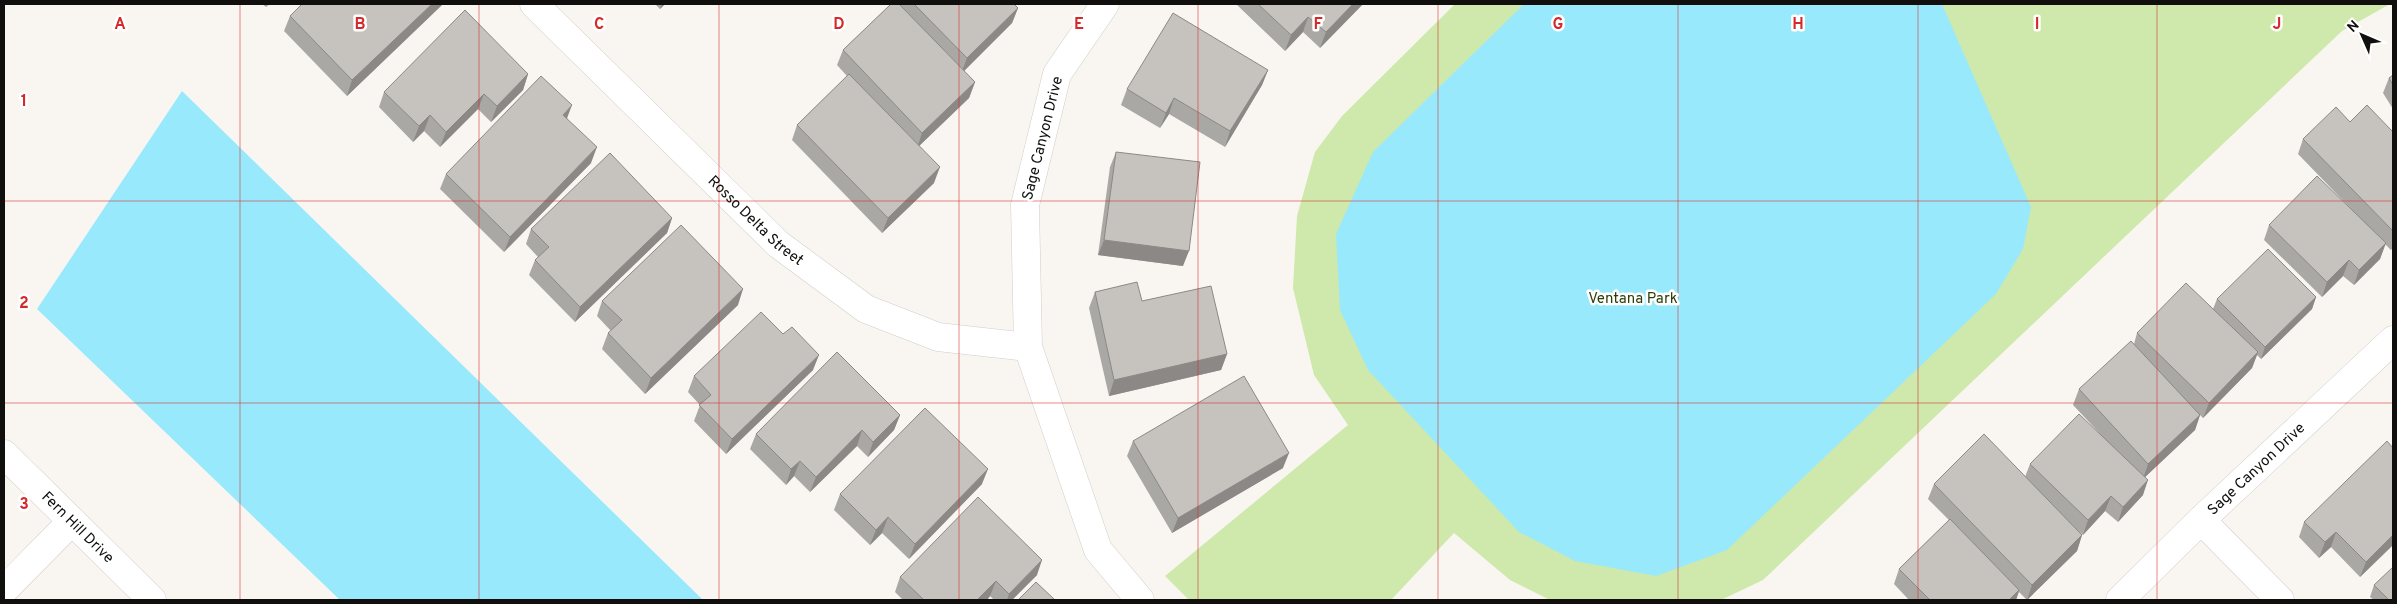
<svg xmlns="http://www.w3.org/2000/svg" width="2397" height="604" font-family="Overpass,sans-serif">
<style>
.green{fill:#cee9ab}
.water{fill:#98e9fb}
.lines{fill:none;stroke-linecap:round;stroke-linejoin:round}
.minor-casing{stroke:#d1ceca;stroke-width:29}
.minor{stroke:#fff;stroke-width:28}
.wall{fill:#aaa8a4}
.shaded-wall{fill:#8b8886}
.building{fill:#c6c3bf;stroke:#8b8886}
.grid{fill:none;stroke:#d62828;stroke-width:1;stroke-opacity:0.55}
.labels{text-anchor:middle;stroke-width:5;stroke-linejoin:round;paint-order:stroke}
.street-label{font-size:15px;fill:#100f0e;stroke:#fff}
.park-label{font-size:15px;fill:#2c3e08;stroke:#fff}
.grid-label{font-size:16px;text-anchor:middle;font-weight:bold;fill:#d62828;stroke:#fff;stroke-width:5;stroke-linejoin:round;paint-order:stroke}
</style>
<rect width="100%" height="100%" fill="#f9f6f2"/>
<path class="green" d="M1455 4H2390L2342 31 1763 580 1721 600H1550L1510 580 1454 533 1391 600H1189L1165 576 1348 425 1314 375 1293 288 1297 216 1315 152 1342 116Z"/>
<path class="water" d="M1524 4H1942L2031 207 2023 249 1996 294 1727 550 1656 576 1575 561 1519 532 1368 370 1340 310 1336 234 1373 152Z
M182 91 703 600H340L37 309Z"/>
<g class="lines">
<defs>
<g id="minor">
<path id="s1" d="M534 4 778 244 866 309 938 337 1028 347"/>
<path d="M1105 4 1057 74 1025 205 1028 347 1098 550 1140 600"/>
<path id="s2" d="M4 454 152 600"/>
<path d="M2201 520 2280 600"/>
<path d="M4 590 72 521"/>
<path id="s3" d="M2120 600 2201 520 2393 340"/>
</g>
</defs>
<use href="#minor" class="minor-casing"/>
<use href="#minor" class="minor"/>
</g>
<path class="wall" d="M262 4H270L266 7Z
M302 4H443L347 96 284 31 290 16Z
M655 4H665L660 9Z
M891 4H1014L1018 8 1012 23 964 71 975 82 969 98 919 146 934 183 882 233 792 140 797 125 847 76 837 65 843 50Z
M1236 4H1363L1320 48 1303 32 1285 51Z
M1268 70 1262 85 1225 147 1169 114 1160 128 1121 105 1127 89Z
M528 74 523 90 491 122 478 109 440 147 424 131 413 142 379 107 384 92Z
M2393 75V109L2383 93 2389 78Z
M567 118 591 163 504 252 440 189 446 174Z
M2393 132V248L2391 250 2385 244 2380 259 2354 285 2343 276 2322 297 2264 240 2269 225 2361 219 2298 154 2303 139Z
M1116 152 1183 266 1098 255 1110 167Z
M672 218 667 233 575 322 529 275 535 260 538 257 526 244 531 229Z
M1095 292 1142 301 1227 354 1221 370 1109 396 1089 308Z
M2316 297 2312 309 2261 359 2257 355 2252 368 2203 418 2200 415 2195 430 2145 477 2143 495 2118 522 2105 511 2083 535 2075 528 2082 535 2077 551 2027 600 2019 592 2016 600H1909L1894 584 1899 569 1949 520 1928 499 1934 484 2025 477 2030 464 2105 439 2073 405 2079 389 2134 344 2137 333 2213 309 2217 299Z
M602 301 738 305 645 394 602 349 608 333 611 331 597 316Z
M813 370 726 454 694 421 700 405 688 392 694 376Z
M900 415 894 430 868 457 857 446 810 492 794 476 786 485 750 449 756 434Z
M1133 441 1283 468 1172 533 1127 456Z
M982 484 909 559 882 533 870 545 834 510 840 494Z
M2304 522 2393 545 2360 577 2331 547 2319 558 2299 537Z
M1037 575 1012 600H994L990 596 987 600H903L895 592 900 577Z
M2374 585 2393 600H2374L2370 597Z"/>
<path class="shaded-wall" d="M432 4H443L347 96 352 80Z
M662 4H665L660 9Z
M1353 4H1363L1320 48 1326 32Z
M1018 8 1012 23 961 74 967 58Z
M1308 17 1303 32 1285 51 1291 35Z
M1268 70 1262 85 1225 147 1230 131Z
M528 74 523 90 491 122 497 106Z
M975 82 969 98 917 148 922 133Z
M484 94 478 109 440 147 446 132Z
M1174 98 1169 114 1160 128 1166 113Z
M572 105 566 121 563 115Z
M430 115 424 131 413 142 419 126Z
M597 147 591 163 504 252 510 237Z
M940 167 934 183 882 233 888 218Z
M672 218 667 233 575 322 580 307Z
M1104 240 1189 251 1183 266 1098 255Z
M2386 243 2380 259 2354 285 2359 270Z
M2349 260 2343 276 2322 297 2327 282Z
M743 289 738 305 645 394 651 378Z
M2316 297 2312 309 2261 359 2265 347Z
M2258 352 2252 368 2203 418 2209 403Z
M1227 354 1221 370 1109 396 1114 380Z
M819 355 813 370 726 454 732 439Z
M900 415 894 430 868 457 873 442Z
M2200 415 2195 430 2143 479 2148 464Z
M862 430 857 446 810 492 816 477Z
M1289 453 1283 468 1172 533 1178 518Z
M800 461 794 476 786 485 791 469Z
M988 469 982 484 909 559 915 544Z
M2148 480 2143 495 2118 522 2123 507Z
M2111 496 2105 511 2083 535 2088 520Z
M888 517 882 533 870 545 876 530Z
M2336 532 2331 547 2319 558 2325 542Z
M2082 535 2077 551 2027 600 2032 585Z
M2393 535V545L2360 577 2366 562Z
M1042 560 1037 575 1012 600H1007L1009 594Z
M996 581 990 596 987 600H977Z
M2019 590 2016 600H2009Z"/>
<path class="building" d="M302 4H432L352 80 290 16Z
M891 4H899L975 82 922 133 843 50Z
M914 4H1014L1018 8 967 58Z
M1258 4H1353L1326 32 1308 17 1291 35Z
M465 10 528 74 497 106 484 94 446 132 430 115 419 126 384 92Z
M1173 13 1268 70 1230 131 1174 98 1166 113 1127 89Z
M849 74 940 167 888 218 797 125Z
M2393 75V85L2389 78Z
M541 76 572 105 563 115 597 147 510 237 446 174Z
M2367 105 2393 132V231L2303 139 2336 107 2350 122Z
M1116 152 1200 162 1189 251 1104 240Z
M610 153 672 218 580 307 535 260 549 247 531 229Z
M2317 176 2386 243 2359 270 2349 260 2327 282 2269 225Z
M681 225 743 289 651 378 608 333 622 320 602 301Z
M2268 249 2316 297 2265 347 2217 299Z
M1137 282 1142 301 1211 286 1227 354 1114 380 1095 292Z
M2186 283 2258 352 2209 403 2137 333Z
M761 312 783 334 792 327 819 355 732 439 699 405 711 395 694 376Z
M2131 341 2200 415 2148 464 2079 389Z
M837 352 900 415 873 442 862 430 816 477 800 461 791 469 756 434Z
M1244 376 1289 453 1178 518 1133 441Z
M925 408 988 469 915 544 888 517 876 530 840 494Z
M2079 414 2148 480 2123 507 2111 496 2088 520 2030 464Z
M1984 434 2082 535 2032 585 1934 484Z
M2387 441 2393 448V535L2366 562 2336 532 2325 542 2304 522Z
M978 497 1042 560 1009 594 996 581 977 600H924L900 577Z
M1950 519 2019 590 2009 600H1930L1899 569Z
M2393 567V600H2389L2374 585Z
M1036 582 1055 600H1018Z"/>
<path class="grid" d="M240 4V600M479 4V600M719 4V600M959 4V600M1198 4V600M1438 4V600M1678 4V600M1918 4V600M2157 4V600M4 201H2393M4 403H2393"/>
<g class="labels">
<g class="street-label">
<text transform="translate(1042 138) rotate(-76)" y="5">Sage Canyon Drive</text>
<text dy="5" stroke="none"><textPath href="#s1" startOffset="310">Rosso Delta Street</textPath></text>
<text dy="5" stroke="none"><textPath href="#s3" startOffset="189">Sage Canyon Drive</textPath></text>
<text dy="5" stroke="none"><textPath href="#s2" startOffset="104">Fern Hill Drive</textPath></text>
</g>
<g class="park-label">
<text x="1633" y="303">Ventana Park</text>
</g>
</g>
<g class="grid-label">
<text x="120" y="29">A</text>
<text x="360" y="29">B</text>
<text x="599" y="29">C</text>
<text x="839" y="29">D</text>
<text x="1079" y="29">E</text>
<text x="1318" y="29">F</text>
<text x="1558" y="29">G</text>
<text x="1798" y="29">H</text>
<text x="2037" y="29">I</text>
<text x="2277" y="29">J</text>
<text x="24" y="106">1</text>
<text x="24" y="308">2</text>
<text x="24" y="509">3</text>
</g>
<rect width="2397" height="604" fill="none" stroke="#100f0e" stroke-width="10"/>
<g transform="translate(2362 35) rotate(315)" stroke="#ffffff" stroke-width="4" paint-order="stroke">
<path d="M0-4L9 19L0 12L-9 19Z" fill="#100f0e"/>
<text y="-8" font-size="14" font-weight="bold" text-anchor="middle" fill="#100f0e">N</text>
</g>
</svg>
